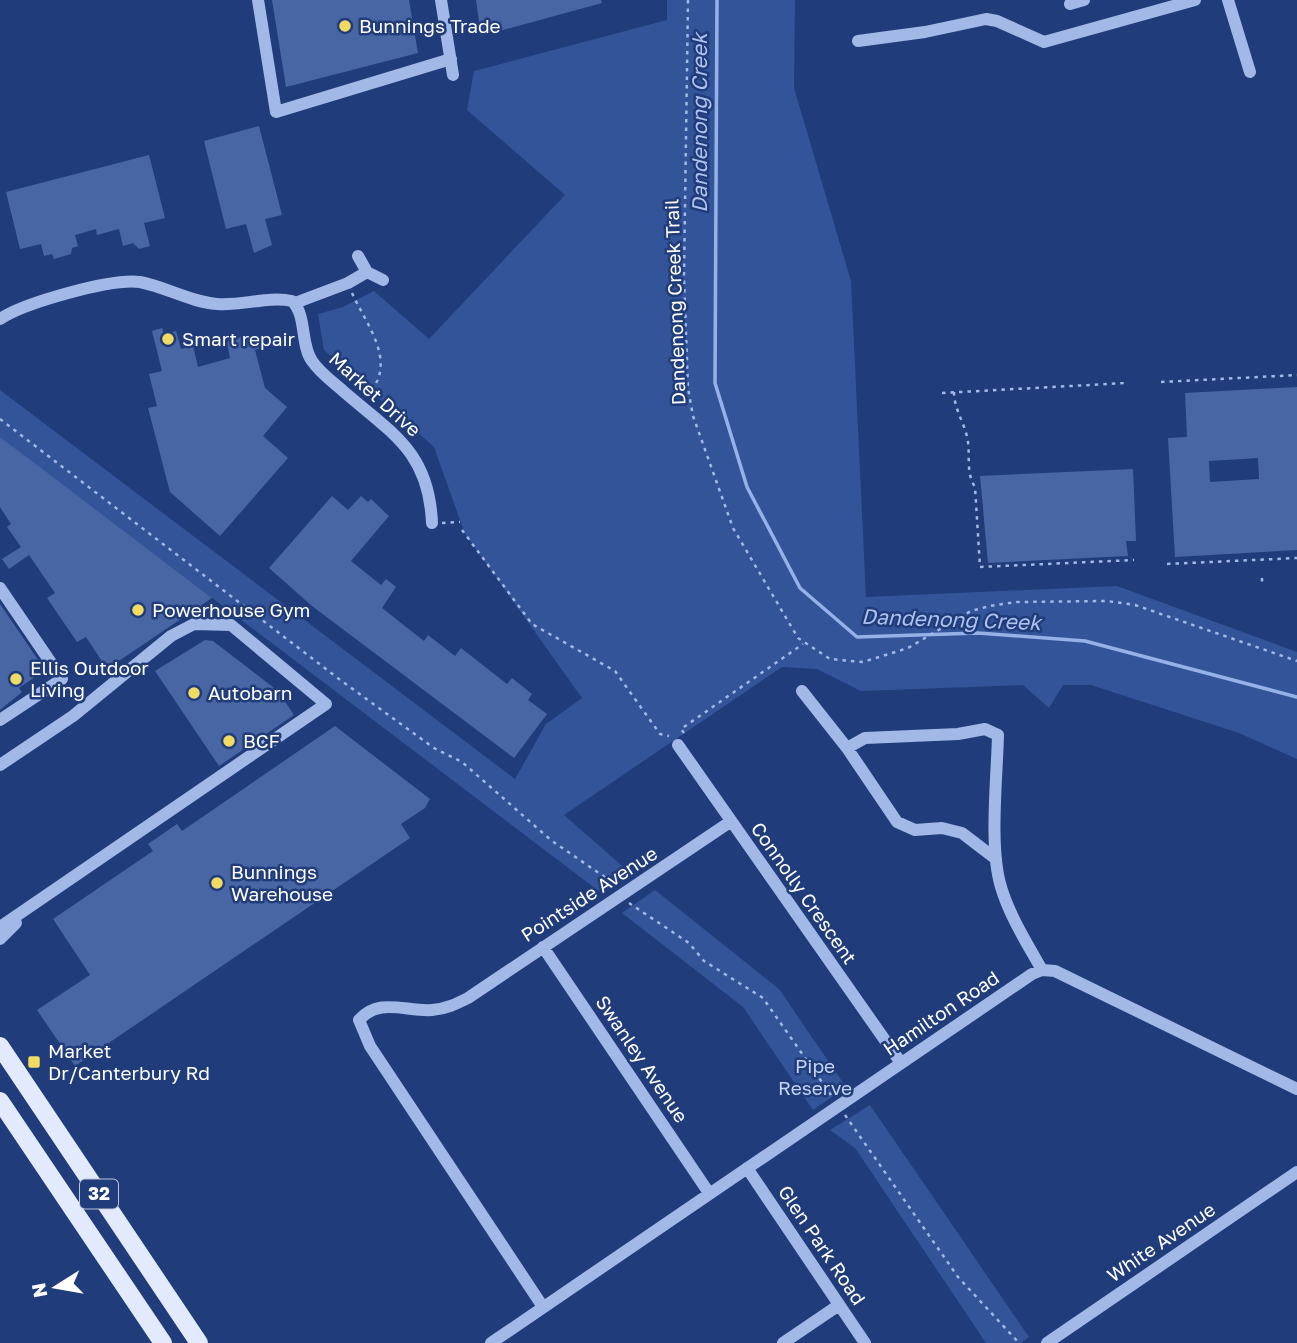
<svg xmlns="http://www.w3.org/2000/svg" width="1297" height="1343" font-family="'Golos Text',sans-serif">
<style>
.green{fill:#335498}
.lines{fill:none;stroke-linecap:round;stroke-linejoin:round}
.stream{stroke:#96b1e7;stroke-width:3.5}
.building{fill:#4966a4;fill-rule:evenodd}
.path{stroke:#a2b8e6;stroke-width:2.5;stroke-dasharray:3.5 5;stroke-linecap:butt}
.minor{stroke:#a2b8e6;stroke-width:12}
.major{stroke:#e3eafd;stroke-width:18}
.poi-dot{fill:#f2db63;stroke:#203c7a;stroke-width:2.5}
.labels{text-anchor:middle;stroke-width:5;stroke-linejoin:round;paint-order:stroke}
.shield{fill:#203c7a;stroke:#bcc4d7;stroke-width:2}
.shield-label{font-size:18px;font-weight:bold;fill:#fff}
.poi-label{font-size:19px;fill:#fff;stroke:#203c7a;text-anchor:start}
.street-label{font-size:19px;fill:#fff;stroke:#203c7a}
.park-label{font-size:19px;fill:#c5d5f4;stroke:#203c7a}
.water-label{font-size:21px;font-style:italic;fill:#adc2ee;stroke:#203c7a}
</style>
<rect width="100%" height="100%" fill="#203c7a"/>
<path class="green" d="M667 0H795L794 88 851 281 866 597 1117 586 1297 652V759L1239 733 1091 685H1063L1049 708 1023 685 861 691 817 669 782 667 564 815 628 871 600 892 0 437V390L515 779 546 724 582 698 465 534 434 447 324 350 318 314 343 307 374 291 429 339 565 195 467 110 474 71 667 20Z
M655 890 779 989 846 1087 813 1110 743 1007 622 913Z
M870 1105 1029 1337 1021 1343H986L855 1148 830 1130Z"/>
<g class="lines">
<path class="stream" d="M717 0 715 383 747 487 800 588 857 637 978 633 1085 641 1297 697"/>
</g>
<path class="building" d="M272 0H409L418 53 286 87Z
M476 0H601L602 3 481 36Z
M259 126 282 215 265 219 272 245 254 253 246 224 226 229 204 141Z
M149 155 165 218 144 223 150 246 139 249 133 243 123 246 119 229 97 235 96 229 75 235 78 246 72 248 71 254 54 259 52 254 44 256 41 244 20 249 6 192Z
M162 328 164 334 176 331 181 349 193 346 198 367 230 358 227 342 233 338 260 336 263 347 255 350 265 388 287 407 263 436 288 458 220 536 170 492 148 408 157 406 149 374 162 371 152 331Z
M1297 387V550L1175 557 1168 438 1187 437 1185 393ZM1258 458 1259 479 1210 482 1209 461Z
M0 437 36 464 212 598 107 669 86 637 77 642 47 598 55 593 29 555 9 569 2 559 21 547 7 527 11 524 0 507Z
M1133 469 1136 541H1126L1128 556 988 563 980 476Z
M332 496 348 510 361 496 368 502 371 499 389 516 351 561 381 585 386 579 396 587 382 608 424 641 428 635 455 656 461 648 507 684 512 678 532 694 528 700 547 714 514 758 312 606 269 568Z
M0 604 45 670 19 688 22 692 0 710Z
M205 640 213 641 278 691 294 715 219 766 155 671Z
M335 726 430 799 425 808 401 824 410 838 75 1066 37 1010 90 975 53 919 153 851 148 844 177 824 182 831Z"/>
<g class="lines">
<path class="path" d="M688 0 684 277 688 388 693 416 733 528 798 638 830 659 863 662 908 648 971 611 990 606 1017 602 1107 601 1135 605 1297 661
M352 293C366 324 397 361 370 392
M1161 382 1297 375
M954 392C954 410 966 425 968 442 970 458 966 473 975 487L980 567 1134 560
M942 393 1126 383
M0 419 339 679 434 748 462 762 552 841 615 884
M442 523 460 522
M462 530 532 624 615 671 660 734 669 736
M1167 564 1297 558
M1262 578V585
M684 733 681 729 803 644
M629 903 689 943 704 961 763 998 831 1095
M845 1115 958 1277 1019 1343"/>
<path class="minor" d="M258 0 276 112 451 59
M441 0 453 75
M1228 0 1250 72
M1070 4 1084 0
M858 41 925 32 986 19 997 21 1044 42 1195 0
M358 256 367 272 383 280
M295 303 348 283 367 272
M0 319C24 303 111 278 140 282 166 287 190 302 217 304 242 306 268 296 292 301 307 315 300 344 312 361 320 373 333 382 343 391 393 434 429 452 432 523
M0 588 62 679 0 720
M802 691 847 748 865 738 958 734 985 729 998 735C997 778 989 848 1001 887 1010 917 1027 943 1042 970
M678 745 901 1063
M847 748 897 822 915 830 942 828 962 833 996 859
M0 765 73 716 171 636 194 624 231 625 326 704 0 927
M0 939 16 923
M543 947 709 1193
M747 1168 865 1343
M543 1307 370 1046 359 1020C379 997 406 1012 432 1010 446 1009 456 1004 468 998L730 822
M491 1343 1032 974 1042 970 1055 971 1297 1089
M783 1343 839 1305
M1047 1343 1297 1172"/>
<path class="major" d="M0 1046 199 1343
M0 1101 163 1343"/>
</g>
<g class="poi-dot">
<circle cx="345" cy="26" r="7"/>
<circle cx="168" cy="339" r="7"/>
<circle cx="138" cy="610" r="7"/>
<circle cx="16" cy="679" r="7"/>
<circle cx="194" cy="693" r="7"/>
<circle cx="229" cy="741" r="7"/>
<circle cx="217" cy="883" r="7"/>
<rect x="27" y="1055" width="14" height="14" rx="3.5"/>
</g>
<g class="labels">
<rect class="shield" x="80" y="1179.5" width="38" height="29" rx="5"/>
<g class="shield-label">
<text x="99" y="1200">32</text>
</g>
<g class="poi-label">
<text x="359" y="33">Bunnings Trade</text>
<text x="182" y="346">Smart repair</text>
<text x="152" y="617">Powerhouse Gym</text>
<text x="30" y="675">Ellis Outdoor<tspan x="30" dy="22">Living</tspan></text>
<text x="208" y="700">Autobarn</text>
<text x="243" y="748">BCF</text>
<text x="231" y="879">Bunnings<tspan x="231" dy="22">Warehouse</tspan></text>
<text x="48" y="1058">Market<tspan x="48" dy="22">Dr/Canterbury Rd</tspan></text>
</g>
<g class="street-label">
<text transform="translate(675 302) rotate(-92)" y="7">Dandenong Creek Trail</text>
<text transform="translate(375 394) rotate(42)" y="7">Market Drive</text>
<text transform="translate(804 893) rotate(55)" y="7">Connolly Crescent</text>
<text transform="translate(589 894) rotate(-33)" y="7">Pointside Avenue</text>
<text transform="translate(941 1013) rotate(-34)" y="7">Hamilton Road</text>
<text transform="translate(642 1059) rotate(56)" y="7">Swanley Avenue</text>
<text transform="translate(1161 1242) rotate(-34)" y="7">White Avenue</text>
<text transform="translate(822 1245) rotate(56)" y="7">Glen Park Road</text>
</g>
<g class="park-label">
<text x="815" y="1073">Pipe<tspan x="815" dy="22">Reserve</tspan></text>
</g>
<g class="water-label">
<text transform="translate(700 123) rotate(-90)" y="7">Dandenong Creek</text>
<text transform="translate(951 620) rotate(2)" y="7">Dandenong Creek</text>
</g>
</g>
<g transform="translate(56 1287) rotate(259)" stroke="#203c7a" stroke-width="5" paint-order="stroke">
<path d="M0-5L12 26L0 18L-12 26Z" fill="#ffffff"/>
<text y="-10" font-size="19" font-weight="bold" text-anchor="middle" fill="#ffffff">N</text>
</g>
</svg>
